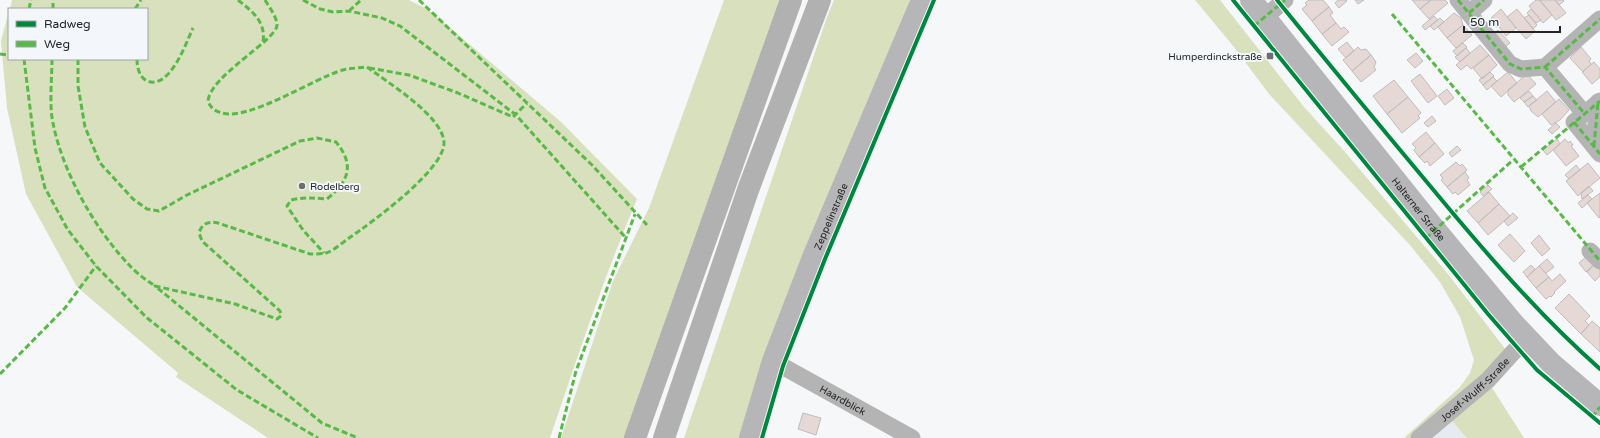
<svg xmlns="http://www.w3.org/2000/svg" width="1600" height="438" font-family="'Varela Round',sans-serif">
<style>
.built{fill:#e5ebf1}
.green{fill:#d8e0be}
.building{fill:#e6d9d5;stroke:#bdbdbd}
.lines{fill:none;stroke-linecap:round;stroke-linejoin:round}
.minor{stroke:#b4b4b4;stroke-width:17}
.major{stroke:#b6b6b8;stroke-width:22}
.highway{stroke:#b1b1b2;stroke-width:22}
.quiet{stroke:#58b947;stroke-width:3;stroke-dasharray:6 3;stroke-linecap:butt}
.cycleway-casing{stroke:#f3f7fb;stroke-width:6}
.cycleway{stroke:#00873e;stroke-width:4}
.poi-dot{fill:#6c6e6f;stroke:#f3f7fb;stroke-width:1.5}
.labels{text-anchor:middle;stroke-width:4;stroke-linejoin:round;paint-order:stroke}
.poi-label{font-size:10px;fill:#222425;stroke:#f3f7fb;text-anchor:end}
.street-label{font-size:10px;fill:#222425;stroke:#f3f7fb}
</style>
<rect width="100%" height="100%" fill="#f5f7f9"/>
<path class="built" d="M1449 418 1467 438H1428Z"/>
<path class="green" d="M12 0H409L429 10 560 121 637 199C604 277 577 358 550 438H268L176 377 178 373 77 287 26 194 7 108 1 41 9 11V59H147V9H10Z
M724 0H783L630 438H561L613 281 649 208Z
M834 0H910L742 438H684L827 17Z
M1195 0H1220L1304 107 1345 152 1448 274 1506 350 1484 373 1412 438H1404L1460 387 1470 373 1474 360 1460 317 1440 282 1409 244 1269 94 1234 47Z
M1489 383 1524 438H1467L1449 418Z"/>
<path class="building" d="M1309 0H1323L1329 7 1312 21 1302 9 1307 5 1305 3Z
M1338 0H1346L1347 1 1339 8 1335 3Z
M1355 0H1364L1358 4Z
M1412 0H1431L1420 9Z
M1431 0H1445L1448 3 1429 19 1420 9Z
M1536 0H1539L1552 15 1543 23 1529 6Z
M1540 0H1555L1566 13 1556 20Z
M1555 0H1563L1564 1 1559 5Z
M1329 7 1333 13 1330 15 1336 23 1322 34 1312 21Z
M1501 9 1516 28 1506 36 1499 27H1496V24L1491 18Z
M1517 9 1535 31 1526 39 1507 17Z
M1531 9 1541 20 1536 23 1527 13Z
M1454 13 1461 18 1463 25 1447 38 1438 27Z
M1529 15 1537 25 1533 29 1524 18Z
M1434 16 1438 20 1425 30 1422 26Z
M1440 18 1444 22 1434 30 1430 26Z
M1336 23 1341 29 1344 27 1349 32 1332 46 1322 34Z
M1463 25 1472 35 1456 48 1447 38Z
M1498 30 1510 43 1505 47 1494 33Z
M1347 42 1354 51 1346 58 1338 49Z
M1463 43 1467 47 1457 56 1453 51Z
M1480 45 1489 55 1471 69 1467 65 1461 70 1456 65Z
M1358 47 1361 50 1366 49 1371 55 1352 71 1343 60Z
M1581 47 1591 59 1589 61 1591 64 1583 72 1570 58Z
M1466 48 1470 53 1460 62 1455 57Z
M1416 53 1423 61 1415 68 1407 60Z
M1371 55 1376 62 1374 67 1376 70 1361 82 1352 71Z
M1489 55 1497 65 1482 79 1473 68Z
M1594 62 1600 69V77L1592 84 1582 72Z
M1490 72 1494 76 1483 85 1479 80Z
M1508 72 1517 83 1501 97 1491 86Z
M1420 74 1437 96 1428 103 1411 81Z
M1527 74 1536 84 1514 102 1508 95V90Z
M1493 77 1497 81 1487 90 1483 85Z
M1394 80 1408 97 1387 114 1373 96Z
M1447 89 1454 98 1445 105 1438 96Z
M1529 91 1533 96 1524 102 1520 98Z
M1547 91 1556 102 1538 117 1531 111 1529 106Z
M1533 96 1537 100 1528 107 1524 102Z
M1408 97 1421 113 1418 116 1420 118 1402 133 1387 114Z
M1559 99 1569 110 1560 120 1551 125 1542 114Z
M1432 116 1436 121 1428 127 1424 123Z
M1556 123 1560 127 1552 134 1548 130Z
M1426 132 1435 143 1419 157 1414 150 1416 148 1412 144Z
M1557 139 1560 144 1547 155 1543 150Z
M1565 139 1568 143 1570 141 1573 145 1571 146 1579 156 1566 166 1553 150Z
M1435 143 1444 154 1430 166 1427 161 1425 163 1419 157Z
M1457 146 1461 150 1452 157 1449 153Z
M1456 162 1460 166 1462 164 1467 170 1447 187 1441 180 1443 178 1440 175Z
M1588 163 1600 178 1578 196 1566 181Z
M1576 165 1580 170 1569 179 1565 175Z
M1465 172 1469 178 1467 180 1470 185 1458 195 1455 192 1453 194 1447 187Z
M1488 185 1492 189 1483 196 1480 192Z
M1589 186 1593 191 1582 199 1581 193Z
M1489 192 1499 204 1478 223 1467 211Z
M1600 193V217L1599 218 1587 203Z
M1588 195 1592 199 1582 208 1578 203Z
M1499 204 1510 216 1488 235 1478 223Z
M1513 213 1518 218 1508 226 1504 221Z
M1510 234 1525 251 1514 262 1498 245Z
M1539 235 1550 249 1542 256 1531 243Z
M1587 256 1594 264 1586 272 1579 263Z
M1547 259 1554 267 1546 273 1539 266Z
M1598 262 1600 265V276L1595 281 1587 272Z
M1531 265 1535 269 1527 277 1523 272Z
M1539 266 1549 277 1536 288 1527 277Z
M1560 274 1566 281 1554 292 1555 293 1551 297 1550 296 1546 299 1536 288 1549 277 1552 281Z
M1569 294 1590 316 1585 321 1589 325 1581 334 1555 308Z
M1592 321 1600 328V352L1581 334Z
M803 413 821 418 816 435 798 429Z"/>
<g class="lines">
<g class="minor">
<path d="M1458 0 1510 64 1521 69 1545 67 1584 113"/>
<path d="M1469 13 1484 0"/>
<path d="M1265 17 1285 0"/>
<path d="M1545 67 1600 19"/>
<path d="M1600 101 1574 122 1600 154"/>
<path d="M1594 146 1598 102"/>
<path d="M1590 251 1600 261"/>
<path id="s1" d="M773 361 912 438"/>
<path id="s2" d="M1419 438 1488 380 1526 338"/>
</g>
<g class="major">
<path id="s3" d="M1251 0 1433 227 1514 324 1551 363 1600 405"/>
<path id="s4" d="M750 438 773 361 814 255 922 0"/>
</g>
<path class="highway" d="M635 438 791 0
M664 438 748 190 820 0"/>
<path class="quiet" d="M238 0C253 12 266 22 263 42
M265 0C269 7 277 17 277 25 277 40 208 77 208 102 211 107 213 110 219 112 245 124 314 78 343 70 351 68 359 68 367 67 387 82 444 117 444 143 444 170 371 223 349 238 342 243 333 251 326 253 321 254 315 254 310 254L218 223C209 221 202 223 199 233L202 241 280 311 281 316 277 319 235 304 155 286 322 423 358 438
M303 0 320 9 333 12 349 11 382 18 400 26 516 115 626 238
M419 0 592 165 647 225
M1458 0 1510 64 1521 69 1545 67 1584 113
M29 9 31 0
M53 9V0
M135 9 141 0
M349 11 361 0
M1469 13 1484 0
M1392 14 1600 261
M1254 26 1285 0
M0 54 9 55
M24 59 35 148 45 188 68 230 96 266 146 317 237 390 318 438
M52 59C52 77 49 106 53 123 63 174 97 233 133 269 140 276 148 281 155 286
M78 59V86L85 127 100 163 133 199 147 209 159 211 187 195 300 141 317 138 336 142C355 165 349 181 327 199 314 198 304 197 291 200L287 206 303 230 324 253
M137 59C137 67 139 77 147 81 170 90 186 43 193 28
M1545 67 1600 19
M369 68 409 75 458 93 513 117 527 103
M1574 122 1600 154
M1594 146 1598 102
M1521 167 1600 101
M1426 238 1513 160
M0 374 65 308 96 266
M1592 417 1600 407
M559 438 576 371 635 214"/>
<defs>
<path id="cycleway" d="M1233 0 1488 314 1537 370 1600 423
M1277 0C1328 63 1379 125 1431 187 1484 251 1538 314 1600 369
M762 438 783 366 825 259 934 0"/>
</defs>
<use href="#cycleway" class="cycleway-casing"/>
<use href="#cycleway" class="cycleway"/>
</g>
<g class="poi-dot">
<rect x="1266" y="52" width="8" height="8" rx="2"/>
<circle cx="302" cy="186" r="4"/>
</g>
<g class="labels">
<g class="poi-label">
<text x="1262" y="60">Humperdinckstraße</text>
<text x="310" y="190" text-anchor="start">Rodelberg</text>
</g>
<g class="street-label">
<text dy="4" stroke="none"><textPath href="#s3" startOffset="268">Halterner Straße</textPath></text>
<text dy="4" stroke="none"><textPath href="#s4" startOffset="236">Zeppelinstraße</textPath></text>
<text dy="4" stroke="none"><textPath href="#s2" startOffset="74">Josef-Wulff-Straße</textPath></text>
<text dy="4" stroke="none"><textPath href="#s1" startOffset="80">Haardblick</textPath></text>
</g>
</g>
<rect x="8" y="8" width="140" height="52" fill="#f3f7fb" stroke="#9fa3a5"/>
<rect x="16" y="21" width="20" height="6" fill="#00873e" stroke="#9fa3a5"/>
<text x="44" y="28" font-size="12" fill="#222425">Radweg</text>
<rect x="16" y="41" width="20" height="6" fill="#58b947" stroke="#9fa3a5"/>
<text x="44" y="48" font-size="12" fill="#222425">Weg</text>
<path d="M1464 26v6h96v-6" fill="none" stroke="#222425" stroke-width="2"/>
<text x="1470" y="26" font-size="12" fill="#222425" stroke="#f3f7fb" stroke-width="3" paint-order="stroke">50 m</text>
</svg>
